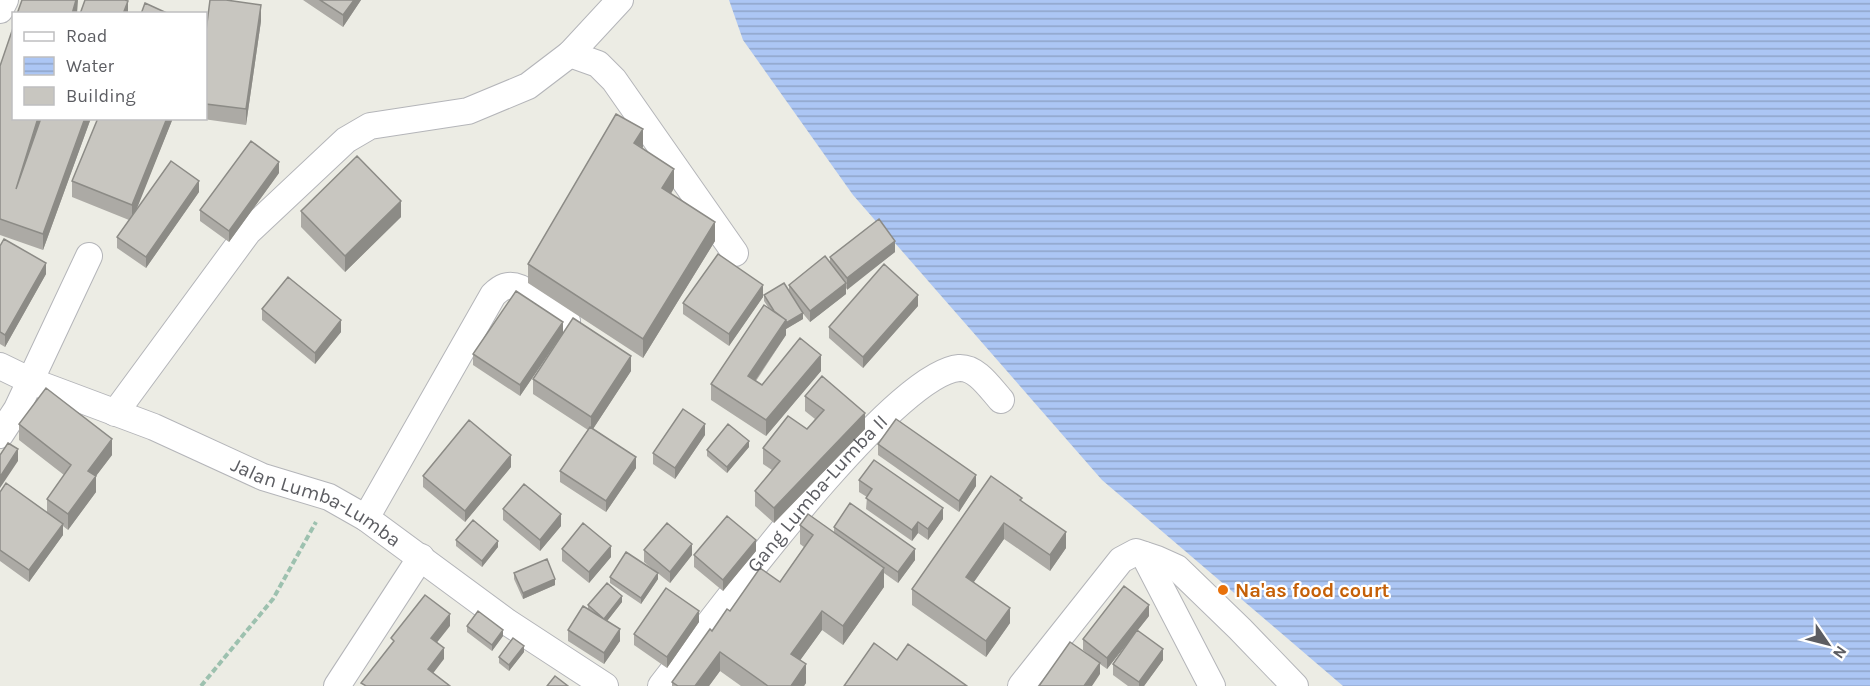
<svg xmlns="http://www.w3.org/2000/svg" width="1870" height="686" font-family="Karla,sans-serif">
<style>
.water{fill:url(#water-rules)}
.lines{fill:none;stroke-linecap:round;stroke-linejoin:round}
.minor-casing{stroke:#b4b5b9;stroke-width:28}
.path{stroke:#9dc1af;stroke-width:4;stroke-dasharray:6 3;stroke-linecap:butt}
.minor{stroke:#fff;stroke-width:26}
.wall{fill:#acaaa5}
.shaded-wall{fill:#8c8b86}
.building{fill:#c8c6c0;stroke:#8c8b86;stroke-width:1.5}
.food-dot{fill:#e8710a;stroke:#fff;stroke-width:2}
.labels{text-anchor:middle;stroke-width:4.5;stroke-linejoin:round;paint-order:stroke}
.street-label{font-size:20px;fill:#5c5d62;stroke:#fff}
.food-label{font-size:20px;font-weight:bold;fill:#c56008;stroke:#fff;text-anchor:start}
</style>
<defs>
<pattern id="water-rules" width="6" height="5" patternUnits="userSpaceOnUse" patternTransform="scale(1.5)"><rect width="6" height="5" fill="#acc6f4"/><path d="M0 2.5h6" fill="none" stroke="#8fa4c9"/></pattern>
</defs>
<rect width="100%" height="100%" fill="#ecece4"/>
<path class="water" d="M729 0H1870V686H1343L1102 480 853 195 743 40Z"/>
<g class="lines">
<defs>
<g id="minor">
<path d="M0 10 5 0"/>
<path d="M570 54 598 64 614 80 735 253"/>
<path id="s1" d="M0 366 31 381 154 427 263 477 329 497 366 518 507 622 605 686"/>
<path d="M115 413 248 232 346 140 370 126 468 111 528 86 570 54 620 0"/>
<path d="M0 435 17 409 89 256"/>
<path d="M366 518 493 295C501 287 508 283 520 288L567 321"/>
<path d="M1144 555 1212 686"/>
<path d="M337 686 421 557"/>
<path id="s2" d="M661 686C709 625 891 374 959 368 977 367 990 388 1001 400"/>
<path d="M1021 686 1121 560 1136 552 1157 559 1177 568 1240 629 1295 686"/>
</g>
</defs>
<use href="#minor" class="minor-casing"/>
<path class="path" d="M201 686 273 599 316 522"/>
<use href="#minor" class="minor"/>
</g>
<path class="wall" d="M303 0H361L343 27Z
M261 21 246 125 196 118H206V31Z
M0 66 91 118 43 250 0 235Z
M98 118H173L135 211 199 192 146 268 117 248V237L129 220 72 197V181Z
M642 148 674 188 671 194 715 241 643 358 528 283V264Z
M279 173 229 242 200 221V210Z
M301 211 401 217 345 272 301 227Z
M0 246 46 274 5 347 0 344Z
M895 252 846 289V294L810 322 800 310 803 319 786 329V335L756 381 762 385 821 371 766 436 711 400V384L768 307 764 301V295L789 291V285L830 262V257Z
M763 297 729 346 683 314V303Z
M918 306 863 368 829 338V327Z
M262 309 341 332 315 364 262 320Z
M563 333 520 396 473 365V354Z
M631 371 593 429 636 468 606 512 560 482V471L588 430 533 394V379Z
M805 396 865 429 774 523 755 506V491L772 470 763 464V448L807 429 815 419 805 411Z
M19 424 112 455 96 476V492L68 530 63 526V535L29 582 0 561V492L47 512V499L64 475 19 440Z
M705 435 675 479 653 464V453Z
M878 444 976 486 959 512 878 455Z
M749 447 727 473 707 456V450Z
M511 467 465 522 423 487V476Z
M859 480 943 519 928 540 918 533 912 541 866 509 867 497 859 492Z
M1022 501 1066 548 1050 571 1004 539 974 582 1010 623 986 657 912 605V589Z
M503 509 561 526 540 551 503 520Z
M800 525 834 532V527L915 560 898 583 884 573V587L843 645 822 630 800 660 806 683 804 686H741L720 671 709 686H672V682L712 631 730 611 780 582 804 547 800 544Z
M456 540 498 547 482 567 456 546Z
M562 549 611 557 589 583 562 561Z
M644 550 692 555 670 583 644 562Z
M756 551 723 591 694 567V555Z
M514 573 555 585 523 599 514 579Z
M610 577 658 579 641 604 610 583Z
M622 602 607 621 620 641 604 664 568 641V630L588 609V605Z
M1149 616 1137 631 1163 660 1144 686H1128L1113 675V664L1127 643 1107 669 1100 664V674L1095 660 1083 650V639Z
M699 622 667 668 634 645V634Z
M467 626 503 636 492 651 467 632Z
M524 652 509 671 499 663V657Z"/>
<path class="shaded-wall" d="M76 0H78L77 14H72Z
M354 0H361L343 27V15Z
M128 1V14H123Z
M261 5V21L246 125V109Z
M38 118H43L16 189Z
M85 118H91L43 250V234Z
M167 118H173L132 221V205Z
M643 129V148L634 143Z
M279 162V173L229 242V231Z
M674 169V188L662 208V188Z
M199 181V192L146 268V257Z
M401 201V217L345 272V256Z
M715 222V241L643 358V339Z
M895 241V252L847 290V278Z
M46 263V274L5 347V335Z
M846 283V294L810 322V311Z
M763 285V297L729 346V334Z
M918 295V306L863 368V357Z
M803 313V319L786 329V335L748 391V376L786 320Z
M341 320V332L315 364V353Z
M563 322V333L520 396V385Z
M821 355V371L766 436V420Z
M631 356V371L591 432V417Z
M865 413V429L774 523V508Z
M705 424V435L675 479V468Z
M112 439V455L96 476V492L68 530V514L88 471Z
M749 441V447L727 473V467Z
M18 449V461L0 488V477Z
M511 455V467L465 522V511Z
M636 457V468L606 512V501Z
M976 475V486L959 512V501Z
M943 508V519L928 540V529Z
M561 514V526L540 551V540Z
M918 522V533L912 541V530Z
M1004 523V539L966 593V577Z
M63 524V535L29 582V570Z
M1066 532V548L1050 571V555Z
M756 540V551L723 591V580Z
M498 541V547L482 567V561Z
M692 544V555L670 583V572Z
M611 546V557L589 583V572Z
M915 549V560L898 583V572Z
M884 568V587L843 645V626Z
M658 573V579L641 604V598Z
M555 579V585L523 599V593Z
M622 596V602L604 625V619Z
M1149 605V616L1107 669V658Z
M1010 608V623L986 657V641Z
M699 611V622L667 668V657Z
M822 611V630L791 673V654Z
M450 614V626L431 650V638Z
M620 629V641L604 664V653Z
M503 630V636L492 651V645Z
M524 646V652L509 671V665Z
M444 648V659L428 680V669Z
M1163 649V660L1144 686H1139V682Z
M720 652V671L709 686H695Z
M1100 663V674L1092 686H1084Z
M806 664V683L804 686H791Z"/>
<path class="building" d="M22 0H76L72 14H17Z
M85 0H125L128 1 123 14H80Z
M210 0H226L261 5 246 109 206 104V31Z
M320 0H354L343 15Z
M145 3 169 14H141Z
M14 25V118H38L16 189 41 118H85L43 234 0 219V66Z
M616 114 643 129 634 143 674 169 662 188 715 222 643 339 528 264Z
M98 118H167L132 205 72 181Z
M251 141 279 162 229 231 200 210Z
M357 156 401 201 345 256 301 211Z
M171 161 199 181 146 257 117 237Z
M879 219 895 241 847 278 830 257Z
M4 239 46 263 5 335 0 332V246Z
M718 254 763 285 729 334 683 303Z
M825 256 846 283 810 311 789 285Z
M884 264 918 295 863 357 829 327Z
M288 277 341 320 315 353 262 309Z
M784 283 803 313 786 323V320L774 311 764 295Z
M516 291 563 322 520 385 473 354Z
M764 305 786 320 748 376 762 385 800 338 821 355 766 420 711 384Z
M573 318 631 356 591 417 533 379Z
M822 376 865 413 774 508 755 491 780 461 763 448 788 416 807 429 824 410 805 396Z
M46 388 112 439 88 471 96 476 68 514 47 499 71 465 19 424Z
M683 409 705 424 675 468 653 453Z
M896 419 976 475 959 501 878 444Z
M469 420 511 455 465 511 423 476Z
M728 424 749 441 727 467 707 450Z
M590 427 636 457 606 501 560 471Z
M8 443 18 449 0 477V455Z
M874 460 943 508 928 529 918 522 912 530 866 498 872 489 859 480Z
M991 476 1022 498 1020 500 1066 532 1050 555 1004 523 966 577 1010 608 986 641 912 589Z
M6 483 63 524 29 570 0 550V492Z
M524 484 561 514 540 540 503 509Z
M850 503 915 549 898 572 834 527Z
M808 514 884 568 843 626 822 611 791 654 806 664 791 686H768L720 652 695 686H678L672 682 710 629 712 631 727 609 730 611 760 568 780 582 813 535 800 525Z
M727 516 756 540 723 580 694 555Z
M473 520 498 541 482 561 456 540Z
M583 523 611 546 589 572 562 549Z
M667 523 692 544 670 572 644 550Z
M626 552 658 573 641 598 610 577Z
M547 559 555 579 523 593 514 573Z
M607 583 622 596 604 619 588 605Z
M1124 586 1149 605 1107 658 1083 639Z
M666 588 699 611 667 657 634 634Z
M425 595 450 614 431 638 444 648 428 669 450 686H366L361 683 394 641 391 638Z
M583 606 620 629 604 653 568 630Z
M478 611 503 630 492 645 467 626Z
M1137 630 1163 649 1139 682 1113 664Z
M513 638 524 646 509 665 499 657Z
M1070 642 1100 663 1084 686H1039Z
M874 643 897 660 908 644 967 686H844Z
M555 676 568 686H547Z"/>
<circle class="food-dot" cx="1223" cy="590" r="6"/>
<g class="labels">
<g class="street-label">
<text dy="7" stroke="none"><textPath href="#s2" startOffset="248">Gang Lumba-Lumba II</textPath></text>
<text dy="7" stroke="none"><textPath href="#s1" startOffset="345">Jalan Lumba-Lumba</textPath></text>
</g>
<g class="food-label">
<text x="1235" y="597">Na'as food court</text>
</g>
</g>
<rect x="12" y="12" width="195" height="108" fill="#ffffff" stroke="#bebec0" stroke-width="1.5"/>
<rect x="24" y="32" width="30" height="9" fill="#ffffff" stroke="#bebec0" stroke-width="1.5"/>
<text x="66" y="42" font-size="18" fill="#5c5d62">Road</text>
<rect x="24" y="57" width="30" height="18" fill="url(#water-rules)" stroke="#bebec0" stroke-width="1.5"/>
<text x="66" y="72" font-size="18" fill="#5c5d62">Water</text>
<rect x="24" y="87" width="30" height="18" fill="#c8c6c0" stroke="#bebec0" stroke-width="1.5"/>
<text x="66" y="102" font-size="18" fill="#5c5d62">Building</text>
<g transform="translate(1828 644) rotate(125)" stroke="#ffffff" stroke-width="4.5" paint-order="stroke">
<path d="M0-4.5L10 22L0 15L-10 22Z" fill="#5c5d62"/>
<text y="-9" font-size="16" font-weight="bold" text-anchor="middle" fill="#5c5d62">N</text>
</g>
</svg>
